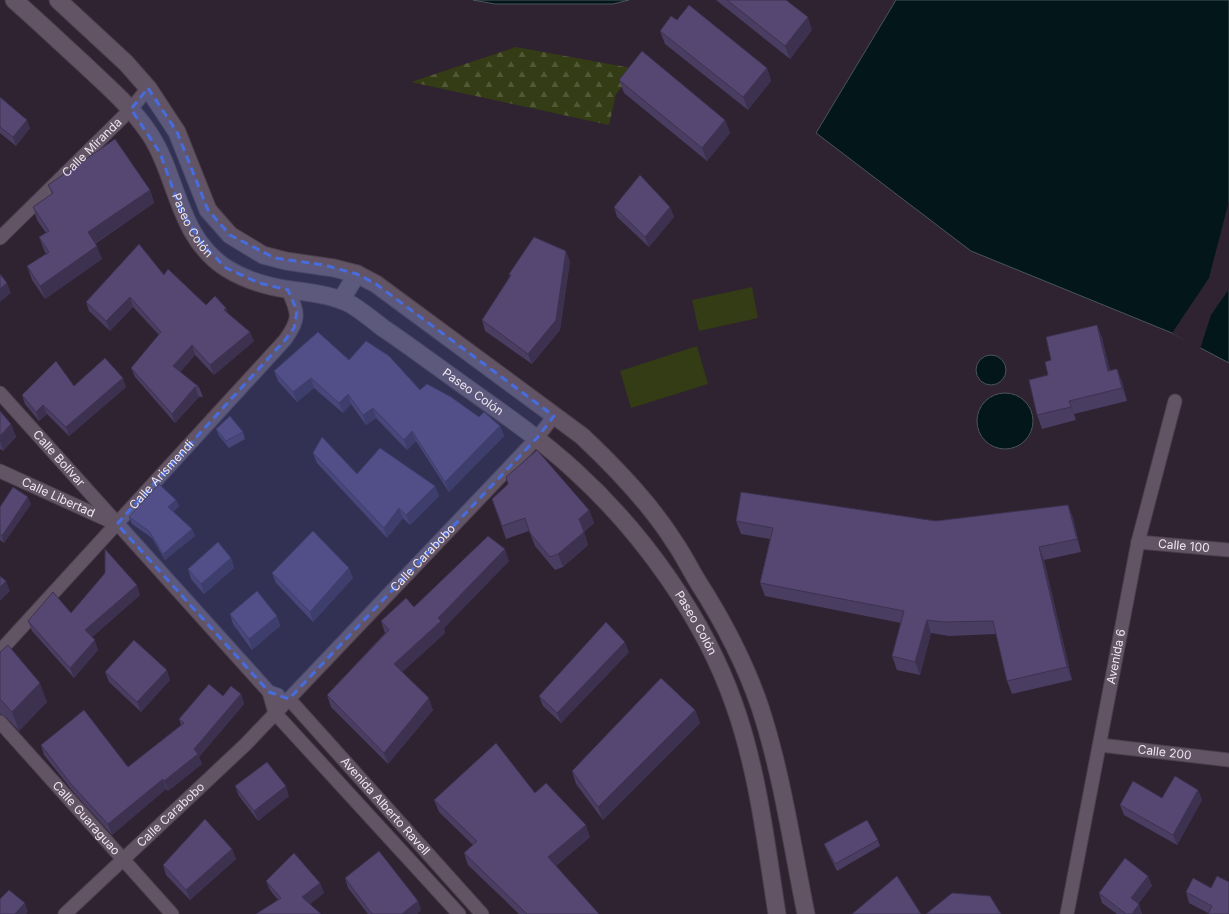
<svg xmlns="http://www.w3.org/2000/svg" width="1229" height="914" font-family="Inter,sans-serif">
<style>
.forest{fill:url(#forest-firs)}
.green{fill:#333c14}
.water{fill:#03171a;stroke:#4a555a}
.pier{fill:#2f2231}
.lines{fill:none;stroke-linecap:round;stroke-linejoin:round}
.minor-casing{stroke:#4b3f4c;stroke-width:15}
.tertiary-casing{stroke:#4b3f4c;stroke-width:19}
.minor{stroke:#635465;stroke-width:13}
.tertiary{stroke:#635465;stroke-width:17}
.wall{fill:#493d62}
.shaded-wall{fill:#3c3250}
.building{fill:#554772;stroke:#3c3250}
.marked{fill:#476cdd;fill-opacity:0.2;stroke:#476cdd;stroke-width:3;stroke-dasharray:8 5;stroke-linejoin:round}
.labels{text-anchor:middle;stroke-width:3;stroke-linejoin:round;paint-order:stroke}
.street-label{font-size:12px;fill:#eee5ef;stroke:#251827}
</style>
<defs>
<pattern id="forest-firs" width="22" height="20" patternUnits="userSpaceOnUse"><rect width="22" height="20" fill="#333c14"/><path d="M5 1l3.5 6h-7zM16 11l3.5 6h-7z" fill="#515836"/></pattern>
</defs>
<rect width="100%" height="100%" fill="#2f2231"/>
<path class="forest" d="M516 47 637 69 616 94 609 125 411 82Z"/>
<path class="green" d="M752 287 758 318 699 331 692 300Z
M697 346 708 384 631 408 620 371Z"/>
<path class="water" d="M473 0H629L613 4H495Z
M896 0H1229V363L1172 333 971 251 816 133Z
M976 370a15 15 0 1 1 30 0a15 15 0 1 1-30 0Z
M977 421a28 28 0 1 1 56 0a28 28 0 1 1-56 0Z"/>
<path class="pier" d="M1229 201V289L1211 315 1200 349 1172 333 1209 278Z"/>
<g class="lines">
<defs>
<g id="minor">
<path id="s1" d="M0 238 131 109 148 88"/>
<path id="s2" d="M0 393 269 692"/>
<path id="s3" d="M0 471 112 522"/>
<path id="s4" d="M1138 542 1229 550"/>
<path id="s5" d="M0 651 285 340C301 318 298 313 288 290"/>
<path d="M278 695 269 692 275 713 459 914"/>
<path id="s6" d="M289 699 482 914"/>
<path id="s7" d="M0 722 172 914"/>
<path id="s8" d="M1100 745 1229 760"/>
<path id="s9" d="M65 914 246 744 537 438 554 416"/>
<path id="s10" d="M1067 914 1138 542 1175 401"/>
</g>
<g id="tertiary">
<path id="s11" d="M14 0C38 21 61 43 84 64 108 87 130 105 149 133 178 176 177 236 226 268 245 280 270 287 291 290 312 293 334 295 352 305 363 312 373 320 383 328 404 342 424 357 445 372 489 404 535 434 575 471 642 532 704 618 734 704 758 771 766 844 777 914"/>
<path d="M58 0 126 63 148 88 177 132 208 210 230 235 263 255 286 261 334 268 357 274 376 284 582 436C616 468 650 503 675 543 684 556 690 569 698 582 723 621 745 663 760 707 782 774 792 845 806 914"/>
<path d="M341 300 357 274"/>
</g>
</defs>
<use href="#minor" class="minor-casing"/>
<use href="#tertiary" class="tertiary-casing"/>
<use href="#minor" class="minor"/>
<use href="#tertiary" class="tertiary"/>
</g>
<path class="wall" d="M716 0H786L812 30 790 59Z
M677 20 767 68 771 81 748 110 665 44 660 31Z
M619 80 725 120 730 133 707 161 624 93Z
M0 97 30 128 16 146 0 133Z
M48 185 150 190 154 203 95 244 102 259 45 299 32 280 27 266 46 254 44 250 39 237 46 233 37 220 33 207 52 194Z
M614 207H670L674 217 649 247 617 217Z
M570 261 560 330 532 364 485 331 482 320 510 276 509 274Z
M164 275 206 305 226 308 228 314 254 341 214 375 195 355 180 372 199 387 203 397H199L175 423 135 377 131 368 159 335 133 307 110 331 89 311 86 302Z
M1097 325 1102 338 1110 371 1117 369 1122 382 1127 401 1074 414 1076 420 1042 429 1037 415 1051 360Z
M349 360 420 390 479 417 500 426 504 436 449 492 416 441 407 450 376 418 366 425 351 404 343 413 314 388 297 402 278 381 274 371Z
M126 387 69 436 47 414 39 421 25 404 22 395Z
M0 411 11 424 16 437 3 451 0 449Z
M216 429 243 432 245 439 229 448 219 436Z
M313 453 357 474 435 486 439 496 410 525 403 518 387 538 317 463Z
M492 499 589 510 594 523 584 532 588 545 563 567 555 570 535 546 529 531 506 539Z
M176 500 179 506 173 512 195 536 165 560 152 538 132 524 129 517Z
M31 504 4 543 0 540V507Z
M1068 505 1073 518 1081 552 1044 560 1072 680 1012 694 1007 681 996 634 949 636 931 633 920 675 897 670 892 656 901 623 765 596 760 583 770 539 741 534 736 521H936Z
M231 558 234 568 204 594 191 579 188 569Z
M509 561 444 628 445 633 402 672 433 710 388 764 331 707 327 695 385 633 381 621 414 607Z
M272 573 353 578 313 622 276 583Z
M140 595 92 637 98 650 74 678 32 631 28 621 71 613Z
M230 614 277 616 280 626 252 650 233 624Z
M0 652 47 702 19 731 6 717 0 714Z
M629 652 561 723 543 706 539 696Z
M105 672 170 680 141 712 109 682Z
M241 694 244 704 199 757 202 764 168 791 166 789 112 835 75 794 44 755 41 745 128 767 181 725 179 719 223 696Z
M695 710 700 723 603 820 576 784 572 771Z
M235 786 289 796 258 821 239 796Z
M1198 790 1202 800 1177 845 1124 815 1120 805 1162 798Z
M535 793 590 837 556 866 599 914H519L468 865 464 853 473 845 439 812 434 800Z
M878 840 880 846 837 871 827 851 824 844Z
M232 849 236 859 190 900 166 875 163 865Z
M1148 876 1152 886 1138 904 1142 914H1117L1102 903 1099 893Z
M345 878 418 901 421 910 417 914H368L348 888Z
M266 881 320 883 324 893 310 904 278 900 270 890Z
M1229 882 1208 913 1189 903 1186 892 1211 888Z"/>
<path class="shaded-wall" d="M808 17 812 30 790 59 785 46Z
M767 68 771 81 748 110 743 97Z
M27 120 30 128 16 146 13 137Z
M725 120 730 133 707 161 702 148Z
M150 190 154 203 92 245 88 232Z
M670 207 674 217 649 247 645 237Z
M97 246 102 259 45 299 40 286Z
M566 251 570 261 560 330 532 364 528 354Z
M7 283 11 293 0 302V289Z
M130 297 133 307 110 331 106 321Z
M226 308 229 318 224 310Z
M1097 325 1102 338 1113 384 1108 371Z
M250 332 254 341 214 375 210 365Z
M192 345 195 355 177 376 173 366Z
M1117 369 1122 382 1127 401 1122 388Z
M123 378 126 387 69 436 66 427Z
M311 378 314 388 297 402 293 392Z
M195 387 199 397 175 423 172 414Z
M348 394 351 404 343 413 339 403Z
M1069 401 1074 414 1076 420 1071 407Z
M43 405 47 414 39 421 36 412Z
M373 408 376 418 366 425 363 415Z
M11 424 16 437 3 451 0 441V436Z
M500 426 504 436 449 492 445 482Z
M412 431 416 441 407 450 404 440Z
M435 486 439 496 410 525 406 515Z
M28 497 31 504 4 543 2 536Z
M176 500 179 506 170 514 168 507Z
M1068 505 1073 518 1081 552 1077 539Z
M399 508 403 518 387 538 384 528Z
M589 510 594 523 584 532 579 519Z
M192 529 195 536 165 560 163 554Z
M584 532 588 545 563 567 558 554Z
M1039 547 1044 560 1072 680 1067 667Z
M505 549 509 561 444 628 445 633 398 676 394 664Z
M231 558 234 568 204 594 201 584Z
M349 568 353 578 313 622 310 612Z
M6 581 10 591 0 601V587Z
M137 585 140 595 89 640 85 630Z
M277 616 280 626 252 650 249 639Z
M927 620 931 633 920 675 915 662Z
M95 640 98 650 74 678 70 668Z
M625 642 629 652 561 723 557 713Z
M167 670 170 680 141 712 137 702Z
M40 683 47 702 19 731 12 712Z
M241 694 244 704 199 757 202 764 168 791 164 781 194 749Z
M429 698 433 710 388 764 384 753Z
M695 710 700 723 603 820 598 807Z
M163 779 166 789 112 835 108 824Z
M286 786 289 796 258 821 254 811Z
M1198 790 1202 800 1177 845 1173 835Z
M586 825 590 837 552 869 548 857Z
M232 849 236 859 190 900 186 890Z
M1148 876 1152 886 1134 908 1131 898Z
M320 883 324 893 306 907 302 897Z
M418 901 421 910 417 914H402Z
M25 903 28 912 26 914H15Z
M1139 904 1142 914H1132Z"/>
<path class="building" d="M727 0H786L808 17 785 46Z
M689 5 767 68 743 97 660 31 671 16 677 20Z
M642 51 725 120 702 148 619 80Z
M0 97 27 120 13 137 0 127Z
M115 139 150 190 88 232 97 246 40 286 27 266 49 252 39 237 49 231 33 207 53 193 48 185Z
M640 175 670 207 645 237 614 207Z
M534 237 566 251 556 320 528 354 482 320 511 275 509 274Z
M139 244 164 275 168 269 206 305 215 296 226 308 224 310 250 332 210 365 192 345 173 366 199 387H195L172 414 131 368 161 332 130 297 106 321 86 302Z
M0 274 7 283 0 289Z
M1097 325 1108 371 1117 369 1122 388 1069 401 1071 407 1037 415 1029 380 1048 375 1045 362 1051 360 1046 337Z
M318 332 349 360 366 341 389 356 420 390 427 384 451 397 479 417 484 412 500 426 445 482 412 431 404 440 373 408 363 415 348 394 339 403 311 378 293 392 274 371Z
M105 358 123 378 66 427 43 405 36 412 22 395 56 361 74 386Z
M0 411 11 424 0 436Z
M230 416 243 432 226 441 216 429Z
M322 437 357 474 380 448 435 486 406 515 399 508 384 528 313 453Z
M537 450 589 510 579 519 584 532 558 554 550 557 530 533 525 518 502 526 492 499 508 484 506 477Z
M159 484 176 500 168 507 192 529 163 554 149 531 129 517Z
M13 487 28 497 2 536 0 534V507Z
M741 492 936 521 1068 505 1077 539 1039 547 1067 667 1007 681 993 621 944 622 927 620 915 662 892 656 904 611 760 583 773 528 736 521Z
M313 531 349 568 310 612 272 573Z
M488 536 505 549 438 618 441 621 394 664 429 698 384 753 327 695 389 630 381 621 406 598 414 607Z
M218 542 231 558 201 584 188 569Z
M105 549 137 585 85 630 95 640 70 668 28 621 53 592 71 613 105 573Z
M0 576 6 581 0 587Z
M257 591 277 616 249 639 230 614Z
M606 622 625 642 557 713 539 696Z
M134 640 167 670 137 702 105 672Z
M8 645 40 683 12 712 0 699V652Z
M661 678 695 710 598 807 572 771Z
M209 684 223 696 231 686 241 694 194 749 198 754 164 781 163 779 108 824 71 784 41 745 84 710 128 767 184 723 179 719Z
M496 743 535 793 546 783 586 825 548 857 599 914H527L464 853 477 841 434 800Z
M267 762 286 786 254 811 235 786Z
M1175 776 1198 790 1173 835 1120 805 1133 781 1162 798Z
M205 819 232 849 186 890 163 865Z
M867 820 878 840 835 864 824 844Z
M379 851 418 901 402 914H372L345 878Z
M294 853 320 883 302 897 321 914H256L281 898 266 881Z
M1125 858 1148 876 1131 898 1139 904 1132 914H1126L1099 893Z
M897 876 921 914H852Z
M1217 876 1229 882V914H1208L1212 906 1186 892 1193 878 1211 888Z
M9 890 25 903 15 914H0V899Z
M952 893 990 896 1001 914H926Z"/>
<path class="marked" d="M148 88 177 132 208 210 230 235 275 258 324 265 357 274 376 284 554 416 537 438 289 699 269 692 117 524 285 340 294 328 297 311 288 290 259 283 226 268 202 244 181 211 160 153 131 109Z"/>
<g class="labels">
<g class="street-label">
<text dy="4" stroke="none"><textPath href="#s1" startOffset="129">Calle Miranda</textPath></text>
<text dy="4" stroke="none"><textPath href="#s11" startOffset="292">Paseo Colón</textPath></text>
<text dy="4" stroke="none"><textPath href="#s11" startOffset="629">Paseo Colón</textPath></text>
<text dy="4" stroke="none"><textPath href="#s2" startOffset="88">Calle Bolívar</textPath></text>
<text dy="4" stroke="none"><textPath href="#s5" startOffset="239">Calle Arismendi</textPath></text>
<text dy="4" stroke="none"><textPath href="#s3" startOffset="64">Calle Libertad</textPath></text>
<text dy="4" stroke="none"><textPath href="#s4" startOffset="46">Calle 100</textPath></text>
<text dy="4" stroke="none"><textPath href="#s9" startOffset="505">Calle Carabobo</textPath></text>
<text dy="4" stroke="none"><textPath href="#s11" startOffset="953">Paseo Colón</textPath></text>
<text dy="4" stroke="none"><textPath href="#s10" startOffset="262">Avenida 6</textPath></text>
<text dy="4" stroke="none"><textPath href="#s8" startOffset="65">Calle 200</textPath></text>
<text dy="4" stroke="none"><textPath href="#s6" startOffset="144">Avenida Alberto Ravell</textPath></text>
<text dy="4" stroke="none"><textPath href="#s9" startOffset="145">Calle Carabobo</textPath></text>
<text dy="4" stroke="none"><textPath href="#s7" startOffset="129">Calle Guaraguao</textPath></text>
</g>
</g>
</svg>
